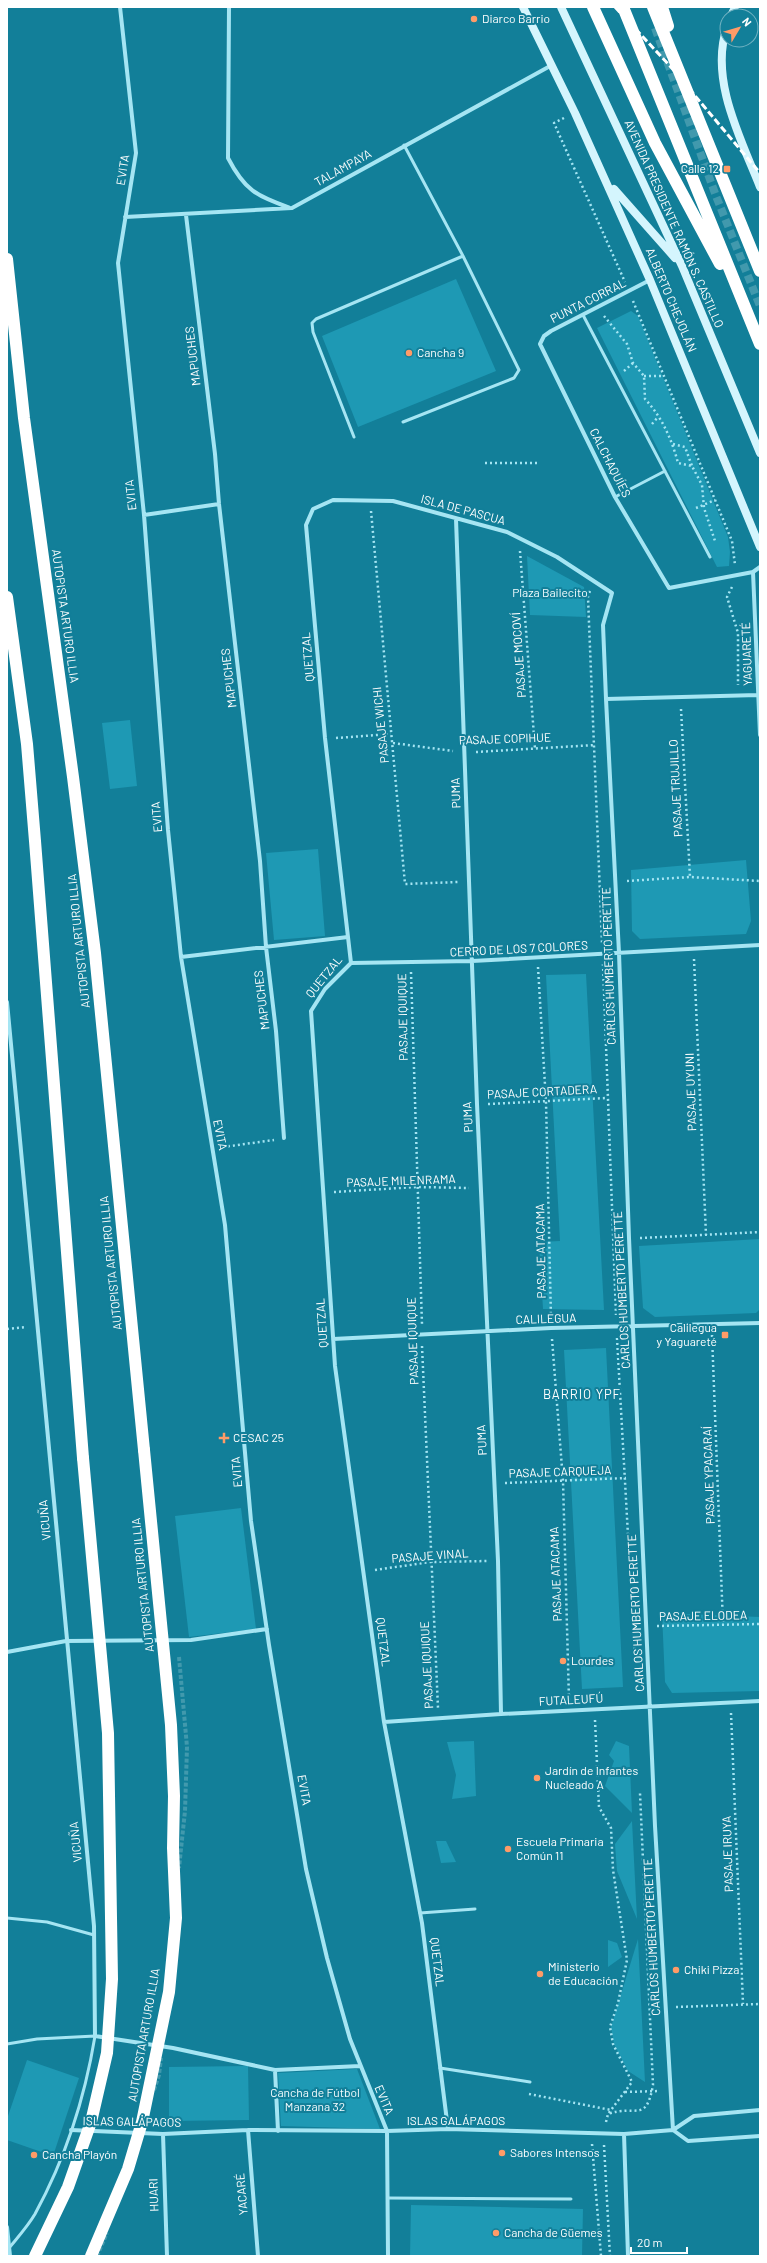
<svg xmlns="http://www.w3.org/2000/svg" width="767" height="2263" font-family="Barlow,sans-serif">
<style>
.green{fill:#1e99b4}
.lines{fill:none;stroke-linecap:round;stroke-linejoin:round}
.street-tunnel{stroke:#4199ad;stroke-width:4;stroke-dasharray:4 2;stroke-linecap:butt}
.secondary-tunnel{stroke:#4199ad;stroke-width:8;stroke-dasharray:8 4;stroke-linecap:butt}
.path{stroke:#a5e5f3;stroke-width:2.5;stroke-dasharray:2 3;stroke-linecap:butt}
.lane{stroke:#a5e5f3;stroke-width:3}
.street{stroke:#a5e5f3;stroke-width:4}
.secondary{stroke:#d4f5fd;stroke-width:8}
.highway{stroke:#fff;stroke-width:12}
.rail{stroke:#fff;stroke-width:3;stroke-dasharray:7 3;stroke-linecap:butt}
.highway-bridge{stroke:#fff;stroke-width:12}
.poi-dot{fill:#ff9b67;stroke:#127f99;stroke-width:1.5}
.labels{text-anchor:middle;stroke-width:4;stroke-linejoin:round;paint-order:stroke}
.poi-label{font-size:12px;fill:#fff;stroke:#127f99;text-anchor:start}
.street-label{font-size:12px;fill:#fff;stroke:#127f99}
.park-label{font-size:12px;fill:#f5fdff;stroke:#127f99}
.neighbourhood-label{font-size:13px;letter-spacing:1px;fill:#fff;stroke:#127f99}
</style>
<rect width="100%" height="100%" fill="#127f99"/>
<path class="green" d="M456 279 496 371 358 427 322 336Z
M631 311 638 316 728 537 730 552 729 566 717 567 597 328Z
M527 556 584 587 586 617 530 615Z
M130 720 137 786 110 789 102 723Z
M318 849 325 936 274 940 266 853Z
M746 860 751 921 746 934 640 939 632 931 631 870Z
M586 974 604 1310 543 1309 539 1242 560 1241 546 975Z
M760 1239V1309L756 1313 655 1317 643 1308 639 1246Z
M606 1348 623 1687 582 1689 564 1350Z
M241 1508 256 1629 189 1637 175 1516Z
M662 1613 760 1617V1691L672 1693 665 1682Z
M474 1741 476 1796 452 1799 456 1775 447 1742Z
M616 1741 629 1746 632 1813 605 1786 614 1761 609 1755Z
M632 1821 637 1919 617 1871 615 1844Z
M436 1841H446L456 1862 441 1863Z
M638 1939 645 2082 628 2071 614 2044 611 2027Z
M608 1940 617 1943 622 1957 608 1967Z
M27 2060 79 2078 53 2156 7 2140V2119Z
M248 2066 249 2120 169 2121V2067Z
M357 2069 380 2129 281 2126 278 2073Z
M411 2205 583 2209 582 2256H410Z"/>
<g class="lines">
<path class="street-tunnel" d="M179 1657 187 1747 185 1811 179 1868
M154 2090 159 2075 161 2058
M97 2256 107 2233"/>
<path class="secondary-tunnel" d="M655 28 716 196 760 306"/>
<path class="path" d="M564 118 554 123 625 282
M633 301 732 541 735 565
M604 316 627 344 633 363 644 376 645 399C662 417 672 440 678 463L692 466 702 485 704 508 715 541
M624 371 633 363
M644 376H664
M652 424 658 417
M673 444 685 447 692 466
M485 463H538
M696 508 715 500
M371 511 405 884 458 882
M520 551 535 749
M732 587 727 597 738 633V685
M590 591 588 596 589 623 602 943
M681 709 690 877
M336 738 391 734
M393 743 453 751
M476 752 595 745
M627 881 690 877 760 881
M694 959 706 1235
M603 964 616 1315
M538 967 546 1102 551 1318
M411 972 422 1325
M488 1104 607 1098
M223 1147 274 1140
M334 1192 416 1187 469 1188
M640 1238 760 1232
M7 1329 26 1327
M712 1335 723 1625
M617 1338 635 1661
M552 1339 563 1481 569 1700
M422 1346 438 1708
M505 1483 626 1478
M375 1570 430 1562 487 1561
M657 1626 760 1624
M731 1713 743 2004
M595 1720 599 1807 611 1828 613 1870 627 1960 618 2003 610 2027 613 2044 632 2082 608 2114
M676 2007 760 2004
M625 2092 660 2091
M529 2094 611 2110
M606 2122 608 2114C636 2104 646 2124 653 2085L640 1793
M592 2144 601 2256
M604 2145 610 2256"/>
<path class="lane" d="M583 315 710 557
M403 422 514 378 519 370 463 256 404 145
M354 437 313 332 312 323 316 319 463 256
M615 497 665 471
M420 1913 475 1909
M7 1918 47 1922 94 1935
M7 2044 37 2039 95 2036C85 2097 65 2159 35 2214 28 2226 18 2237 9 2248
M440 2068 530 2082
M388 2198 571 2199"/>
<path class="street" d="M120 7 136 153 118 263 144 515 168 830 181 957 225 1225 251 1521 269 1645 306 1869 327 1958 350 2039 387 2131 388 2256
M229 7 228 158C245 191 256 195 290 208
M186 215 215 454 219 504 260 861 266 947 276 1031 284 1138
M125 217 292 208 552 65
M650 280 551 331 544 336 540 344 615 497 669 588 753 572 760 567
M144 515 219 504
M456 519 477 1104 498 1561 501 1714
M753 572 760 735
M606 699 758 695
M181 957 348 937
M351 963 472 961 760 945
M7 1002 94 1926 95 2036 173 2048 275 2070 360 2066
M333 1339 551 1328 760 1323
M7 1652 66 1641 191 1640 267 1629
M384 1722 501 1714 760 1701
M275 2070 278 2131
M760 2110 694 2116 673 2130 688 2141 760 2136
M71 2130 163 2134 248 2130 387 2131 448 2129 624 2134 673 2130 655 1826 629 1238 619 953 606 699 603 625 612 593 557 557 507 532 393 501 333 500 313 509 306 525 325 738 351 963 325 989 311 1011 335 1366 384 1722 422 1923 448 2129
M248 2130 258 2256
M163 2134 167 2256
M624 2134 628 2256
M7 2227 10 2256"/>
<path class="secondary" d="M523 7 575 113 650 280 760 547
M561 7 682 266 760 453
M731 16 735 7
M727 27C709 79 741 139 760 187
M614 189 675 258"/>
<path class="highway" d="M7 259 24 418 73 777 95 953 144 1450
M7 597 27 744 35 841 83 1458"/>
<path class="rail" d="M615 7 670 66 760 173"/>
<path class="highway-bridge" d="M593 7 655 143 720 264
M623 7 760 344
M653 7 760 271
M662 7 668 26
M35 2256 68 2187 91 2122 107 2053 112 1979 108 1733 83 1458
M91 2256 128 2169 142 2122 169 1992 176 1918 173 1848 174 1796 171 1725 144 1450"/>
</g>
<g class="poi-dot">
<circle cx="474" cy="19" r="4"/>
<rect x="723" y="165" width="8" height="8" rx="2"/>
<circle cx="409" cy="353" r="4"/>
<rect x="721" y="1331" width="8" height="8" rx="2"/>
<path d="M222 1432h4v4h4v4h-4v4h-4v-4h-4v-4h4z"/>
<circle cx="563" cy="1661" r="4"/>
<circle cx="537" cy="1778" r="4"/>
<circle cx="508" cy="1849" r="4"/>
<circle cx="676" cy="1970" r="4"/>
<circle cx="540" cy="1974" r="4"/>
<circle cx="502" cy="2153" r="4"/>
<circle cx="34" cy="2155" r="4"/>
<circle cx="496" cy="2233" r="4"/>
</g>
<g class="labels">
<g class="poi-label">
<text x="482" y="23">Diarco Barrio</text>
<text x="719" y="173" text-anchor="end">Calle 12</text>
<text x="417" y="357">Cancha 9</text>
<text x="717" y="1332" text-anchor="end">Calilegua<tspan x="717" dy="14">y Yaguareté</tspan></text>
<text x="233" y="1442">CESAC 25</text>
<text x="571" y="1665">Lourdes</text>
<text x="545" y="1775">Jardín de Infantes<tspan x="545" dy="14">Nucleado A</tspan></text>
<text x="516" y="1846">Escuela Primaria<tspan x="516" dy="14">Común 11</tspan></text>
<text x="548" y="1971">Ministerio<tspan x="548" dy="14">de Educación</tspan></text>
<text x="684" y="1974">Chiki Pizza</text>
<text x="510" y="2157">Sabores Intensos</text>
<text x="42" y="2159">Cancha Playón</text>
<text x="504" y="2237">Cancha de Güemes</text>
</g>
<g class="street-label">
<text transform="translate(343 168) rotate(-29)" y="4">TALAMPAYA</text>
<text transform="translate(123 170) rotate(-81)" y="4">EVITA</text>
<text transform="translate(674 224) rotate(66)" y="4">AVENIDA PRESIDENTE RAMÓN S. CASTILLO</text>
<text transform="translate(671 300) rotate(67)" y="4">ALBERTO CHEJOLÁN</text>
<text transform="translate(588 301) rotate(-27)" y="4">PUNTA CORRAL</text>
<text transform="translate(193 356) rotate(-97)" y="4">MAPUCHES</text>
<text transform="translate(610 463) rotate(63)" y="4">CALCHAQUÍES</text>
<text transform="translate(131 495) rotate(-96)" y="4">EVITA</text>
<text transform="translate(463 510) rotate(15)" y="4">ISLA DE PASCUA</text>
<text transform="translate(65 616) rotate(82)" y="4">AUTOPISTA ARTURO ILLIA</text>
<text transform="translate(747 654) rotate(-92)" y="4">YAGUARETÉ</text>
<text transform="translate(519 655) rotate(-94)" y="4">PASAJE MOCOVÍ</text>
<text transform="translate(308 657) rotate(-95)" y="4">QUETZAL</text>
<text transform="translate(229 678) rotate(-97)" y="4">MAPUCHES</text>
<text transform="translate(381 725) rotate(-96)" y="4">PASAJE WICHI</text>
<text transform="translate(505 739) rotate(-2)" y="4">PASAJE COPIHUE</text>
<text transform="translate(676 788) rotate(-93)" y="4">PASAJE TRUJILLO</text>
<text transform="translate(456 793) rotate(-92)" y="4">PUMA</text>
<text transform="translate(157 817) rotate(-95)" y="4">EVITA</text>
<text transform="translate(79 941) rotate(-96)" y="4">AUTOPISTA ARTURO ILLIA</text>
<text transform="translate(519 949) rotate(-3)" y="4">CERRO DE LOS 7 COLORES</text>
<text transform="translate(609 966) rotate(-92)" y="4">CARLOS HUMBERTO PERETTE</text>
<text transform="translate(324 977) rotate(-51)" y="4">QUETZAL</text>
<text transform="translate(262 1000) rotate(-97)" y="4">MAPUCHES</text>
<text transform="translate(403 1017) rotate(-91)" y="4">PASAJE IQUIQUE</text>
<text transform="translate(542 1092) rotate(-3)" y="4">PASAJE CORTADERA</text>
<text transform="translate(691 1092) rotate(-92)" y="4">PASAJE UYUNI</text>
<text transform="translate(468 1117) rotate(-93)" y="4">PUMA</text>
<text transform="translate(220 1135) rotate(79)" y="4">EVITA</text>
<text transform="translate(401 1181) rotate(-2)" y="4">PASAJE MILENRAMA</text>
<text transform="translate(541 1251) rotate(-91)" y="4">PASAJE ATACAMA</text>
<text transform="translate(111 1263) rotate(-96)" y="4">AUTOPISTA ARTURO ILLIA</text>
<text transform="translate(622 1290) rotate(-93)" y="4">CARLOS HUMBERTO PERETTE</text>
<text transform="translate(546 1319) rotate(-2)" y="4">CALILEGUA</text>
<text transform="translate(322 1323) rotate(-94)" y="4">QUETZAL</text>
<text transform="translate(413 1341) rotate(-92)" y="4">PASAJE IQUIQUE</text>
<text transform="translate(482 1440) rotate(-93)" y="4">PUMA</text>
<text transform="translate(237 1472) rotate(-95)" y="4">EVITA</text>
<text transform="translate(560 1472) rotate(-2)" y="4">PASAJE CARQUEJA</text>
<text transform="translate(709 1475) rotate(-92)" y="4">PASAJE YPACARAÍ</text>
<text transform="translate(45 1520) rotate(-95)" y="4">VICUÑA</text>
<text transform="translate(430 1556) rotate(-4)" y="4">PASAJE VINAL</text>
<text transform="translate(556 1574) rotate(-92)" y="4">PASAJE ATACAMA</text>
<text transform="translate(143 1585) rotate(-96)" y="4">AUTOPISTA ARTURO ILLIA</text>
<text transform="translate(636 1613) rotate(-93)" y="4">CARLOS HUMBERTO PERETTE</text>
<text transform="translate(703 1616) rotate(-1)" y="4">PASAJE ELODEA</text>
<text transform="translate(383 1642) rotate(83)" y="4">QUETZAL</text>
<text transform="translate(427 1665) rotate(-93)" y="4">PASAJE IQUIQUE</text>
<text transform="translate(571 1700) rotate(-3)" y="4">FUTALEUFÚ</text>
<text transform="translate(304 1790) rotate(80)" y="4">EVITA</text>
<text transform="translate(76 1842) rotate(-96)" y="4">VICUÑA</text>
<text transform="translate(728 1854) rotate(-92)" y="4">PASAJE IRUYA</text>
<text transform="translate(652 1937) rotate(-93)" y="4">CARLOS HUMBERTO PERETTE</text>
<text transform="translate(437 1962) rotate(83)" y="4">QUETZAL</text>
<text transform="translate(144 2035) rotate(-80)" y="4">AUTOPISTA ARTURO ILLIA</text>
<text transform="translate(384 2100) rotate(67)" y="4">EVITA</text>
<text x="456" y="2125">ISLAS GALÁPAGOS</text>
<text transform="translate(132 2122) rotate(1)" y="4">ISLAS GALÁPAGOS</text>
<text transform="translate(242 2194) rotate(-95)" y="4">YACARÉ</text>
<text transform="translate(154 2195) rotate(-92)" y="4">HUARI</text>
</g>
<g class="park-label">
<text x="550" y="597">Plaza Bailecito</text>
<text x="315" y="2097">Cancha de Fútbol<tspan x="315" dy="14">Manzana 32</tspan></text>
</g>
<g class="neighbourhood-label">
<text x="582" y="1399">BARRIO YPF</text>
</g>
</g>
<rect width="767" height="2263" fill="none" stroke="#ffffff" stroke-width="16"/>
<g transform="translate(739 28) rotate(52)"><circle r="19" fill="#127f99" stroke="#71b2c2"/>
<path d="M0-3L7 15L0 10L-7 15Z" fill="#ff9b67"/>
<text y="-6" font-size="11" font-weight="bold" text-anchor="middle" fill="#ffffff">N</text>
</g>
<path d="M631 2247v6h56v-6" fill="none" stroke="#ffffff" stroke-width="2"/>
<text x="637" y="2247" font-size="12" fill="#ffffff" stroke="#127f99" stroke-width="3" paint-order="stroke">20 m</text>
</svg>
